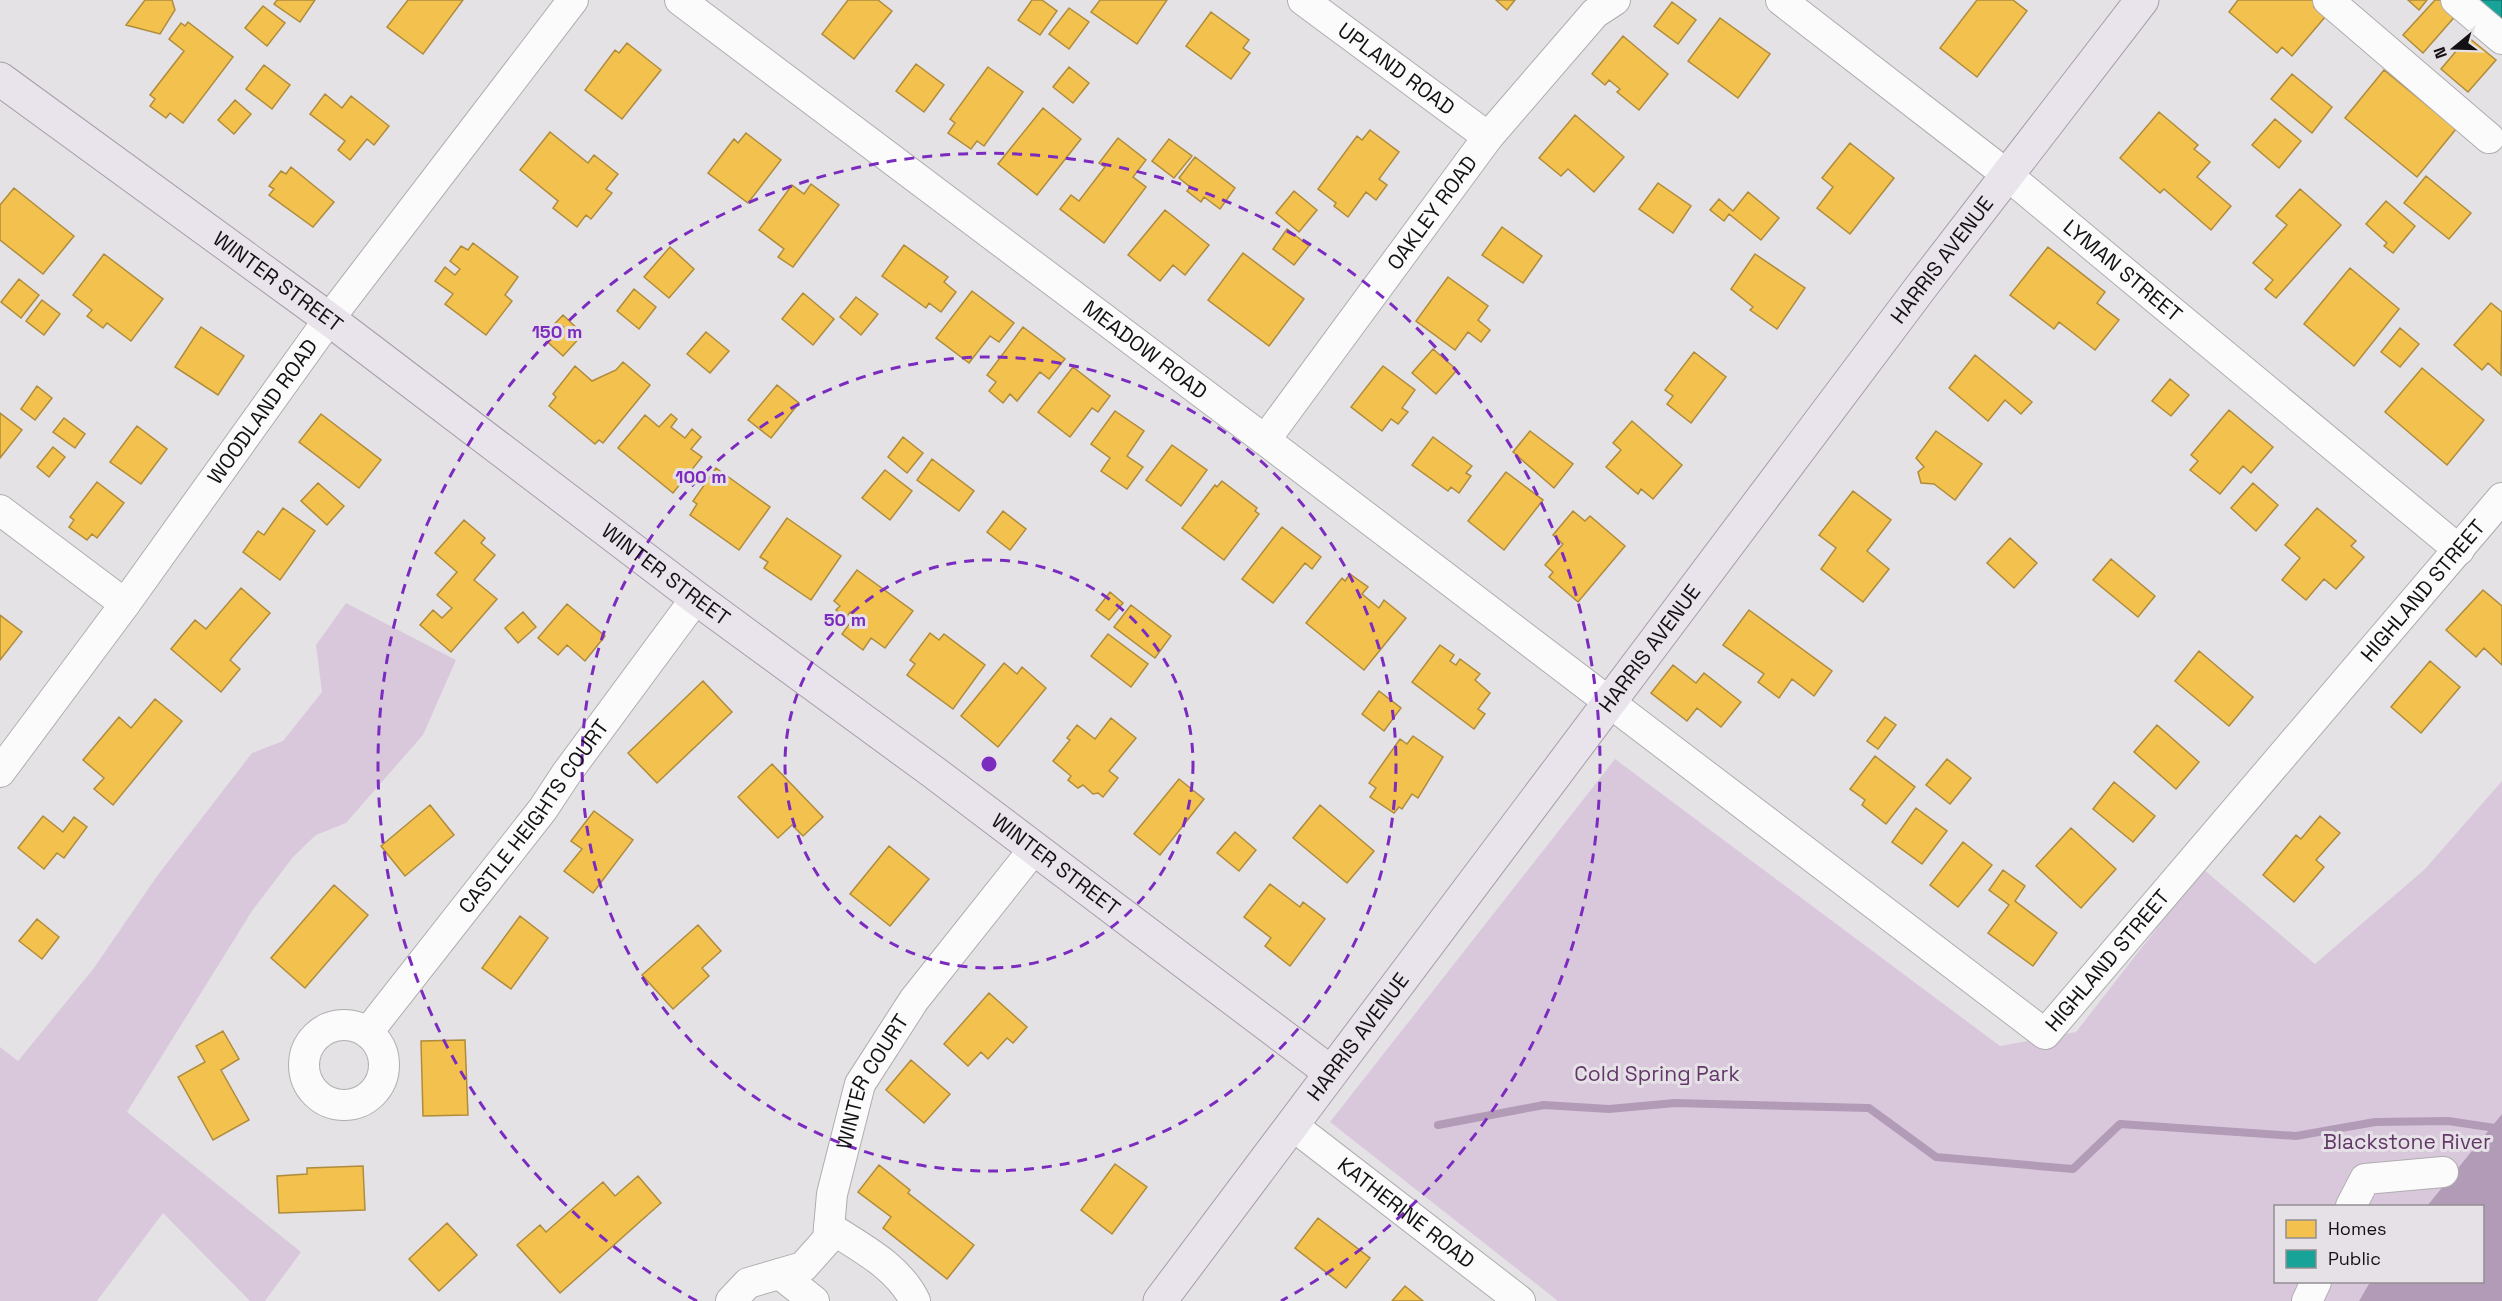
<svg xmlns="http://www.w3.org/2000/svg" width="2502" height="1301" font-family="'Space Grotesk',sans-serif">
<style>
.green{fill:#d9c8dc}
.water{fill:#b29bb6}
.homes{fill:#f2c14e;stroke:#af8c3c;stroke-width:1.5}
.public{fill:#17a398;stroke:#167770;stroke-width:1.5}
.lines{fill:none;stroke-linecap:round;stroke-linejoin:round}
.stream{stroke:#b29bb6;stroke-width:8}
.minor-casing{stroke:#afadaf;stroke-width:32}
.major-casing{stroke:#a79da9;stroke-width:35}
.minor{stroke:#fbfbfb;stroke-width:30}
.major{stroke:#e9e4eb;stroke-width:33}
.ring{fill:none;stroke:#7b2cbf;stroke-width:3;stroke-dasharray:10 8}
.labels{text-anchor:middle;stroke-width:6;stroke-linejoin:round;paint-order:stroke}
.street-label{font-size:21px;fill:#131113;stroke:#e6e1e7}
.park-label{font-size:21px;fill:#633869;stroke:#e6e1e7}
.centre{fill:#7b2cbf;stroke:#e6e1e7;stroke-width:3}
.ring-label{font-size:18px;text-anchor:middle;font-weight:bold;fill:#7b2cbf;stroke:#e6e1e7;stroke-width:6;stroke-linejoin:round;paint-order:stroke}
</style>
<rect width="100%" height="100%" fill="#e5e2e6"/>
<path class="green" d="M346 603 456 660 423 735 346 823 316 835 293 857 252 911 127 1112 301 1252 265 1301H250L163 1213 97 1301H0V1047L18 1061 94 968 157 876 252 753 283 741 322 692 316 645Z
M1615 759 2000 1046 2076 1032 2203 869 2315 964 2425 869 2502 781V1114L2427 1206H2276V1282H2370L2359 1301H1558L1330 1122Z"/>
<path class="water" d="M2502 1114V1301H2359L2370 1282H2482V1206H2427Z"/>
<path class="homes" d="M145 0H172L175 10 160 34 126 25Z
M277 0H315L300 22 274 4Z
M408 0H463L423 54 387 27Z
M848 0H878L892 11 854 59 822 34Z
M1032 0H1042L1057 11 1040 35 1018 20Z
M1100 0H1167L1137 44 1091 12Z
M1496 0H1515L1507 10Z
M1977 0H2013L2027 11 1977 77 1940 48Z
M2238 0H2313L2317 3 2314 7 2325 17 2292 56 2282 47 2277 53 2229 12Z
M2408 0H2427L2419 10Z
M2435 0H2443L2458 13 2423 53 2403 35Z
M1672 2 1696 20 1678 44 1654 26Z
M263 6 285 23 267 46 245 28Z
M1069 8 1089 22 1069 49 1049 34Z
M1211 12 1249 40 1243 48 1250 53 1231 79 1186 46Z
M1720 18 1770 54 1738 98 1688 61Z
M188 22 233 57 183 123 170 113 166 118 150 106 155 99 150 95 184 51 169 39 181 23 185 26Z
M1623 36 1668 74 1639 110 1617 92 1620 89 1609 80 1605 85 1592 74Z
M2468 37 2496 60 2468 92 2441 69Z
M627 43 661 70 622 119 585 90 615 50 619 53Z
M916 64 944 85 924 112 896 91Z
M264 65 290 85 272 109 246 89Z
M988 67 1023 92 984 146 977 141 971 149 948 133 955 123 950 119Z
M1069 67 1089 83 1073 103 1053 87Z
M2384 70 2456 129 2417 177 2345 118Z
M2292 74 2332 107 2312 133 2271 99Z
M325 94 342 108 351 96 389 126 374 145 367 139 350 160 338 150 345 141 310 114Z
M235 100 251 114 234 134 218 120Z
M1043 108 1081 139 1037 195 998 164Z
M2159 112 2198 145 2194 149 2210 162 2197 177 2231 206 2211 230 2164 189 2160 193 2120 158Z
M1575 115 1624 157 1594 192 1568 169 1561 176 1539 158Z
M2275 119 2301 141 2279 168 2252 145Z
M1370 130 1399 152 1379 179 1387 185 1376 200 1366 192 1348 217 1334 206 1336 203 1318 189 1357 136 1362 140Z
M550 132 588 163 594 155 618 174 606 189 612 193 591 219 586 215 577 227 553 208 558 201 520 170Z
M746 133 781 160 748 203 708 173 734 139 738 143Z
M1118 138 1146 160 1133 177 1146 187 1104 243 1060 209 1071 195 1079 201 1105 167 1099 163Z
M1169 139 1192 156 1174 178 1152 161Z
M1850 143 1894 178 1850 234 1817 208 1833 187 1822 178Z
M1195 157 1235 188 1220 209 1204 197 1201 202 1187 191 1190 187 1179 178Z
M291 167 334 202 313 227 269 195 274 189 269 186 281 171 286 174Z
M2426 176 2471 213 2449 239 2404 203Z
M1658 183 1691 206 1673 233 1639 209Z
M811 184 839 205 793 267 778 257 784 249 759 230 792 185 804 194Z
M14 188 74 236 43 274 0 240V205Z
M2300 189 2341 225 2276 298 2265 289 2273 280 2253 263 2287 225 2276 216Z
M1294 191 1317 210 1299 232 1276 213Z
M1748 192 1779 218 1761 240 1729 214 1724 221 1710 210 1719 199 1733 211Z
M2386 201 2415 226 2393 253 2384 246 2387 243 2366 224Z
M1165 210 1209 245 1185 275 1173 265 1160 281 1128 255Z
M1502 227 1542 256 1523 283 1482 255Z
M1287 229 1309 246 1294 265 1273 249Z
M473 243 518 277 505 295 512 301 486 335 445 304 453 294 435 281 445 267 455 275 460 269 450 261 461 246 468 250Z
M904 245 948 277 944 282 956 292 941 312 929 303 926 308 882 276Z
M670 247 694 269 669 298 644 277Z
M2048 247 2105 292 2097 303 2119 320 2095 350 2059 322 2054 329 2010 295Z
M1243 253 1304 299 1269 346 1208 300Z
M104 254 163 299 131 341 107 323 103 328 87 316 92 310 73 295Z
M1755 254 1805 288 1777 329 1750 310 1753 307 1731 289Z
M2350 268 2399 309 2354 366 2304 324Z
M1448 277 1488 306 1478 320 1490 330 1481 342 1468 332 1455 350 1416 321Z
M19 279 39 295 21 318 1 302Z
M634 289 656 307 639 329 617 311Z
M972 291 1014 323 999 342 990 336 969 363 936 338Z
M803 293 834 319 813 345 782 319Z
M856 297 878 314 861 335 840 317Z
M42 300 60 314 44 335 26 321Z
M2491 303 2502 312 2501 375 2488 363 2482 370 2454 345Z
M563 315 583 334 563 356 542 337Z
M201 327 244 356 218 395 175 367Z
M1023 327 1065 359 1049 379 1040 372 1017 401 1010 394 1003 403 989 391 996 382 987 375Z
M2400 328 2419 344 2400 367 2381 352Z
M706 332 729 351 710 373 687 354Z
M1433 349 1457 370 1436 394 1412 373Z
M1694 352 1726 377 1691 423 1667 404 1673 396 1665 390Z
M1975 355 2032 402 2021 414 2005 400 1988 421 1949 388Z
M623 362 650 385 603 443 599 440 595 444 549 406 556 397 553 394 575 366 592 381 616 370Z
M1383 366 1415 390 1402 408 1408 412 1398 424 1391 419 1382 431 1351 407Z
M1073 367 1110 396 1098 412 1092 408 1070 437 1038 412Z
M2422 368 2484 420 2447 465 2385 412Z
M2170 379 2189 395 2171 416 2152 401Z
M777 385 799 403 771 438 748 420Z
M37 386 52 398 35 420 21 409Z
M2229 410 2273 447 2251 473 2243 466 2220 494 2190 470 2198 461 2191 455Z
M1115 411 1144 431 1127 456 1143 467 1127 489 1101 471 1110 458 1091 444Z
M0 413 22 430 0 458Z
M321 414 381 460 359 488 299 442Z
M671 414 677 419 671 427 685 438 692 429 701 437 691 449 702 457 673 493 618 448 645 415 659 427Z
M64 418 85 434 75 448 53 432Z
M1632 421 1682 465 1653 499 1641 489 1638 494 1606 467 1621 450 1613 443Z
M137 426 167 449 141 484 110 462Z
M1530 431 1573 464 1554 488 1513 452Z
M1936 431 1982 464 1955 500 1934 484 1921 483 1918 472 1924 467 1916 458Z
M903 437 923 453 907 473 888 457Z
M1433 437 1472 466 1466 473 1471 476 1459 493 1451 487 1448 491 1412 465Z
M1172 445 1207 470 1181 506 1146 480Z
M53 447 65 457 49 477 37 467Z
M932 459 974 491 959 511 917 480Z
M716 468 770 507 739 550 690 515 697 504 693 501Z
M885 470 912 491 890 520 862 498Z
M1506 472 1543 500 1504 550 1468 521Z
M1222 481 1257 508 1255 511 1259 514 1224 560 1182 528 1215 485 1217 487Z
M97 482 124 503 97 538 92 534 87 540 69 527 74 520 70 517Z
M318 483 344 506 327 525 301 501Z
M2253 483 2278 505 2256 531 2231 508Z
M1853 491 1891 520 1867 551 1889 569 1863 602 1821 569 1836 548 1819 535Z
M283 508 315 531 280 580 243 552 258 531 264 535Z
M2317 508 2356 541 2351 546 2364 557 2336 589 2324 579 2306 600 2282 580 2300 558 2285 545Z
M1003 511 1026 529 1010 550 987 532Z
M1573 511 1585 521 1590 516 1625 546 1578 602 1549 577 1553 572 1545 565 1563 544 1553 535Z
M787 518 841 556 811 600 764 568 768 562 760 557Z
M464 520 485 538 481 543 495 555 474 580 497 599 451 652 420 625 433 610 442 618 452 608 437 595 457 572 435 553Z
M1282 527 1321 557 1312 569 1305 563 1273 603 1242 579Z
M2010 538 2037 563 2014 588 1987 563Z
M2111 559 2155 596 2138 617 2093 580Z
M857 570 913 611 885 648 871 638 863 650 842 634 855 616 850 612 846 618 836 610 840 606 834 601Z
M1350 574 1368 587 1362 594 1379 608 1384 600 1406 618 1364 670 1306 623 1342 578 1345 581Z
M241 588 270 613 230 660 240 669 221 692 171 649 195 620 206 629Z
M2483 590 2502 606V665L2484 648 2476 657 2446 630Z
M1110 592 1123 603 1109 620 1096 610Z
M567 604 605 636 585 661 567 645 558 655 538 638Z
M1131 605 1171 636 1155 658 1114 627Z
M1749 610 1832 671 1814 696 1792 679 1779 698 1758 682 1764 674 1723 645Z
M523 612 536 627 518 643 505 628Z
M0 615 22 632 0 660Z
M930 633 939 640 944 634 985 665 953 709 907 675 915 664 910 660Z
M1108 634 1148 664 1131 687 1091 656Z
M1440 645 1454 655 1450 661 1456 665 1460 659 1480 674 1475 680 1490 693 1478 709 1485 714 1474 729 1412 682Z
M2199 651 2253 697 2229 726 2175 681Z
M2430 661 2460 687 2421 733 2391 707Z
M1004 663 1017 674 1022 667 1046 688 998 747 961 716Z
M1673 665 1696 683 1704 673 1741 702 1721 727 1697 708 1687 721 1651 693Z
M703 681 732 712 657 783 628 753Z
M1379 691 1401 708 1384 731 1362 714Z
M155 699 182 721 113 805 94 789 104 778 83 760 119 717 131 728Z
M1885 717 1896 725 1878 749 1867 741Z
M1111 718 1136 738 1109 771 1118 778 1103 797 1098 793 1093 794 1083 785 1078 788 1068 780 1071 776 1053 761 1070 740 1067 738 1077 725 1095 739Z
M2157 725 2199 762 2176 789 2134 752Z
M1413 736 1443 757 1418 798 1412 794 1402 809 1399 807 1394 813 1370 797 1376 788 1369 783 1400 739 1407 744Z
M1875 756 1915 787 1886 824 1862 805 1865 800 1850 789Z
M1947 759 1971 778 1950 804 1926 785Z
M772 764 823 817 803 836 792 825 778 838 738 797Z
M1179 779 1204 799 1160 855 1134 834Z
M2114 782 2155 816 2133 842 2093 809Z
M430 805 454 835 405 876 381 846Z
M1320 805 1374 851 1347 883 1293 838Z
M1916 808 1947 831 1922 864 1892 842Z
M594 811 633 840 593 893 564 871 582 849 571 841Z
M43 816 63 832 74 817 87 827 64 858 57 853 44 869 18 848Z
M2320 816 2340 833 2316 860 2324 867 2294 902 2263 875 2296 835 2301 839Z
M2071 828 2116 869 2081 908 2036 866Z
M1235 832 1256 850 1239 871 1217 853Z
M1963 842 1992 865 1958 907 1930 885Z
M889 846 929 879 890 926 850 894Z
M2003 870 2025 886 2015 901 2057 933 2033 966 1988 933 2009 905 1989 890Z
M1270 884 1300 907 1303 902 1325 919 1290 966 1265 946 1271 938 1244 917Z
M334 885 368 915 305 988 271 958Z
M520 916 548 938 511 989 482 968Z
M37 919 59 937 42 959 19 941Z
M698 925 721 951 702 968 709 976 673 1009 642 975Z
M989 993 1027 1027 1013 1043 1007 1038 988 1059 981 1052 968 1066 944 1044Z
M223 1031 239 1059 221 1070 249 1120 213 1140 178 1077 205 1062 196 1046Z
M465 1040 468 1115 423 1116 421 1041Z
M911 1060 950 1094 924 1123 886 1090Z
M1115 1164 1147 1187 1112 1234 1081 1210Z
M879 1165 910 1190 908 1193 974 1245 947 1279 883 1228 891 1217 858 1192Z
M363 1166 365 1210 279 1213 277 1176 307 1174V1168Z
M638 1176 661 1203 560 1293 517 1245 540 1225 546 1232 603 1182 615 1196Z
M1318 1218 1370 1258 1346 1288 1295 1248Z
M447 1223 477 1255 439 1291 409 1259Z
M1405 1286 1423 1301H1392Z"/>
<path class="public" d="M2468 0H2502V33Z"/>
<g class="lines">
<path class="stream" d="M1438 1125 1544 1105 1609 1109 1675 1103 1869 1108 1936 1157 2073 1169 2120 1124 2296 1136 2375 1122 2448 1121 2502 1129"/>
<defs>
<g id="minor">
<path id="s1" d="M680 0 1265 440 2045 1034 2502 498"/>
<path id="s2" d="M1303 0 1488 137"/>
<path id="s3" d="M1781 0 2006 174 2459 550"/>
<path d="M2328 0 2489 138"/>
<path d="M2456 0 2502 39"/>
<path id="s4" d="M1265 440 1488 137 1595 13 1615 0"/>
<path d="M0 510 125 604"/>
<path id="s5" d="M0 772 125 604 329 319 573 0"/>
<circle cx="344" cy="1065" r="40"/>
<path id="s6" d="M368 1032 543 809 566 774 696 598"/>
<path id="s7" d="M1292 1125 1520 1301"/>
<path d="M2351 1206 2365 1179 2443 1172"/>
<path d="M829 1227C861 1248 898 1266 915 1301"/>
<path d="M780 1274 814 1301"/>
<path id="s8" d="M731 1301 748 1283 803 1267 828 1239 832 1194 860 1084 914 1000 1034 849"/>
<path d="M2307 1301 2316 1282"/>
</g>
<g id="major">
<path id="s9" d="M0 79 329 319 696 598 932 771 1330 1072"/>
<path id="s10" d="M1160 1301 1921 287 2142 0"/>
</g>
</defs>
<use href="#minor" class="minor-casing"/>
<use href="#major" class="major-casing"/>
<use href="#minor" class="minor"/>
<use href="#major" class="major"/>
</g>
<g class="ring">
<circle cx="989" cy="764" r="204"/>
<circle cx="989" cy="764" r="407"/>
<path d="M697 1301A611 611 0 1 1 1281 1301"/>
</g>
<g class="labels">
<g class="street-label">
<text dy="7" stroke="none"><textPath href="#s2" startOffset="116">UPLAND ROAD</textPath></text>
<text dy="7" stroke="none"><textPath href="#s4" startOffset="282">OAKLEY ROAD</textPath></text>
<text dy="7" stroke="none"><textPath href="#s10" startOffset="1302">HARRIS AVENUE</textPath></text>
<text dy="7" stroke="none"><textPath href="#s3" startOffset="436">LYMAN STREET</textPath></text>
<text dy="7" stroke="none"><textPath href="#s9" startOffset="344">WINTER STREET</textPath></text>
<text dy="7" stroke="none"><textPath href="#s1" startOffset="582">MEADOW ROAD</textPath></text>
<text dy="7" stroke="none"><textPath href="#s5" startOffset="446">WOODLAND ROAD</textPath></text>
<text dy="7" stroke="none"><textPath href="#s9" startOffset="830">WINTER STREET</textPath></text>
<text dy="7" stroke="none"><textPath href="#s1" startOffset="2295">HIGHLAND STREET</textPath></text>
<text dy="7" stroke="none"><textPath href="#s10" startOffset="816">HARRIS AVENUE</textPath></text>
<text dy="7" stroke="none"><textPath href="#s6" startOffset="272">CASTLE HEIGHTS COURT</textPath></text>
<text dy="7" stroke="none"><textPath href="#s9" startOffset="1316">WINTER STREET</textPath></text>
<text dy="7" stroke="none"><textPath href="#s1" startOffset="1809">HIGHLAND STREET</textPath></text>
<text dy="7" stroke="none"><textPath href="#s10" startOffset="330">HARRIS AVENUE</textPath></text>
<text dy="7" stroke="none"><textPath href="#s8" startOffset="285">WINTER COURT</textPath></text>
<text dy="7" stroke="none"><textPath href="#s7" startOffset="144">KATHERINE ROAD</textPath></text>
</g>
<g class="park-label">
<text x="1657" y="1081">Cold Spring Park</text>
<text x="2407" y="1149">Blackstone River</text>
</g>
</g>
<circle cx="989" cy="764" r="9" class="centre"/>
<g class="ring-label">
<text x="557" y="338">150 m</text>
<text x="701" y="483">100 m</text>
<text x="845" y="626">50 m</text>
</g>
<rect x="2274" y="1205" width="210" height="78" fill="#e6e1e7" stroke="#928e92" stroke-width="1.5"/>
<rect x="2286" y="1220" width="30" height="18" fill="#f2c14e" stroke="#928e92" stroke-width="1.5"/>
<text x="2328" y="1235" font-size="18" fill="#131113">Homes</text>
<rect x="2286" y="1250" width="30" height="18" fill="#17a398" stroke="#928e92" stroke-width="1.5"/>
<text x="2328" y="1265" font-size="18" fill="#131113">Public</text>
<g transform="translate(2454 48) rotate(251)" stroke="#e6e1e7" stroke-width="4.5" paint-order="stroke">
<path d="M0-4.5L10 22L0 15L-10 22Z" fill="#131113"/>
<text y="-9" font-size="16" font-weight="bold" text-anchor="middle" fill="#131113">N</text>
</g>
</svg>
